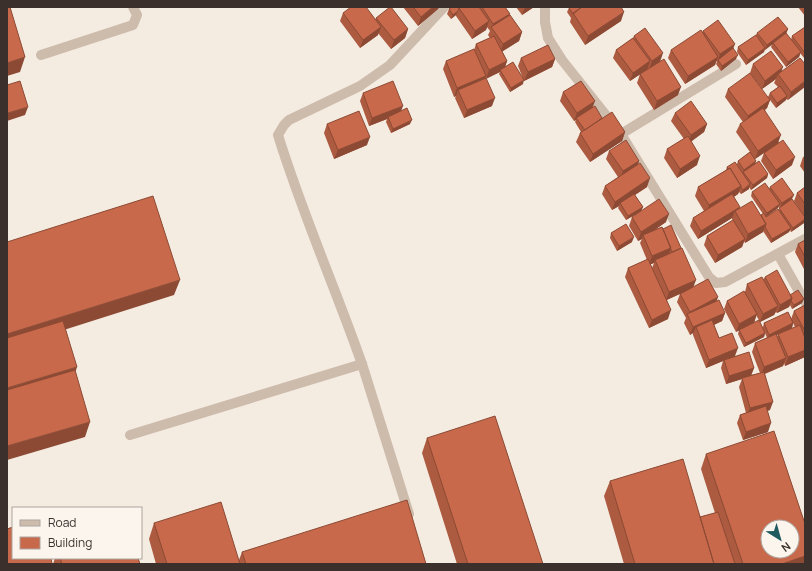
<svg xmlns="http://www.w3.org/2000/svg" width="812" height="571" font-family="Manrope,sans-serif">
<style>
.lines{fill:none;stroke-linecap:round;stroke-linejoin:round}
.lane{stroke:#cdbbac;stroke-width:10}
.street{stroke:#cdbbac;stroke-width:10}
.wall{fill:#ac5a40;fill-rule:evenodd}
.shaded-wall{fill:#8c4a34}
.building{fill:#c8694b;stroke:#8c4a34;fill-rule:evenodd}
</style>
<rect width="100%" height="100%" fill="#f4ebe1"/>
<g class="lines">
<path class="lane" d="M41 55 133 25 137 15 133 7
M130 435 362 364 409 514"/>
<path class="street" d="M545 7V22L548 38 562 60 621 134 709 277 716 283 725 282 805 239
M621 134 736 64
M778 254 805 302
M362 364C335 287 302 213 278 135L284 125 289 120 360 86 390 65 444 7"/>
</g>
<path class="wall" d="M403 7H439L438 9 418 26Z
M452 7H505L510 14 509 16 522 32 519 41 502 51 507 61 505 67 523 84 510 92 499 74 500 72 486 78 492 106 464 118 455 98 456 96 454 97 443 69 446 61 474 50 476 44 490 38 488 35 490 31 487 27 486 30 472 39 456 16V15L451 19 447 14 449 9Z
M516 7H534L522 15Z
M798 7H805V16Z
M569 8 621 21 585 45 570 22 571 18 567 12Z
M343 13 375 20 376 18 408 29 405 38 391 49 378 33V35L360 48 340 21Z
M805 27V59L800 53 799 57 786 67 771 47 772 44 765 50V49L764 52 746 65 737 52 738 47 756 35 757 33 788 29 786 33 791 40 792 36Z
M703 31 733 49 736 59 721 71 716 64 717 62 716 61 715 65 685 84 668 58 671 50 702 33Z
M634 36 660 61 678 95 654 110 637 83 640 74 630 81 613 58 616 50 633 38Z
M521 58 555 59 552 67 524 81 518 66Z
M753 64 782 71 805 64 788 100 786 99V100L776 108 770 100 767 108 765 110 779 143 792 165 773 179 761 161 764 153 755 159V164L768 174 767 178 751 190 749 187V189L741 194 739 192 738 194 734 197 739 208 761 215 763 214 751 196 752 192 769 189 770 187 792 199 805 217V220L804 223 791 232 790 230 789 232 771 243 763 231V232L745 243 744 241 742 247 715 263 704 245 707 236 733 221 732 219V218L698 239 690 226 693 218 704 211 695 196 698 187 726 170 727 167 737 164 738 161 750 152 736 132 740 124 743 122 725 97 728 89 768 97 770 93 778 87 774 83 776 79 762 89 750 73ZM779 206 780 208 779 210 766 217 778 208Z
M563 92 593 107 602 118 625 132 622 141 590 162 576 142 580 133 581 132 575 122 576 120 574 121 560 101Z
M363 93 400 112 410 124 391 133 386 122 387 119 369 126 360 101Z
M675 113 707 124 704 132 691 141 697 165 677 178 664 158 667 149 684 139 671 121Z
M327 124 367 145 334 159 324 133Z
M609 151 639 161 638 164 647 187 635 195 643 207 641 211 626 220 618 208 619 206 612 210 602 194 605 186 618 177 606 159Z
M805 156V173L800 166 803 157Z
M805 187V217L794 201 797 193Z
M632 217 666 222 656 229 662 227 693 287 716 301 725 313 722 321 714 325 719 338 735 356 754 368 751 375 760 373 752 352 755 343 767 338 765 333 764 337 744 347 738 334 739 330 736 332 724 309 727 301 745 292 747 284 763 280 765 277 802 303 792 309 790 305 789 307 777 313 776 312 774 315 760 322 756 315 754 323 763 327 764 323 791 319 794 311 805 305V357L785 366 784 363 783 366 765 374 770 410 767 411 768 432 743 440 737 423 740 415 746 413 739 387 742 379 726 384 721 368 723 361 706 368 693 335V333L690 335 684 323 686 318 677 302 680 294 667 300 668 319 649 328 625 277 628 268 647 260 640 243 642 239 638 241 629 226ZM654 263 652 268 650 264ZM793 323 795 327 778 334 777 337 776 335 792 328Z
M611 233 632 242 617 251 610 238Z
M805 240V271L795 252 798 244Z
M427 438 543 564H457L422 453Z
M706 454 805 564H624L604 496 610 481 700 517 715 513 701 469Z
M154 523 239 560 242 552 426 564H156L149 539Z
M55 558H138L140 564H53Z"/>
<path class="shaded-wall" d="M433 7H439L438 9 418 26 421 17Z
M525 7H534L522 15Z
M458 11 456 15 451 19 453 15Z
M624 12 621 21 585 45 588 36Z
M510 14 506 22 492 28 493 24Z
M489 21 486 30 472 39 475 31Z
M381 27 378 35 360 48 363 40Z
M408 29 405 38 391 49 394 40Z
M788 29 786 34 765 50 767 45Z
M522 32 519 41 500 53 503 44Z
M735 44 732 52 718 60 720 54Z
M765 48 764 52 746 65 748 60Z
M801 52 799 57 786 67 788 62Z
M663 53 660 62 649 70 652 61Z
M738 55 736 59 721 71 722 66Z
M25 57 20 72 7 76V63Z
M718 57 715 65 685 84 688 76Z
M555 59 552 67 524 81 528 72Z
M507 61 504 70H500V72L486 79 489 70Z
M650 61 647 70 630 81 633 73Z
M783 67 780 76 778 74 776 79 762 89 765 81Z
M486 76 483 84 458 90 456 96 454 97 457 88Z
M524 80 523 84 510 92 511 88Z
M805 81V87L788 100 791 92Z
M681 87 678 95 654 110 657 101Z
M787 96 786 100 776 108 777 103Z
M495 98 492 106 464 118 467 110Z
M770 100 767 108 745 125 748 116Z
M595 101 592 109 576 118V120L574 121 577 113Z
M403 106 400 114 388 117 387 119 369 126 372 118Z
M28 107 25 115 7 121V115L8 113Z
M412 120 410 124 391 133 393 129Z
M707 124 704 132 688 144 691 135Z
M625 132 622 141 590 162 593 154Z
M781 135 778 143 755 159 758 151Z
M370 137 367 145 334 159 338 150Z
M700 156 697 165 677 178 680 169Z
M795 157 792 165 773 179 776 170Z
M639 161 636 169 620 180 623 171Z
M756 161 755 165 743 172 742 174 744 170Z
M768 174 767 178 751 190 753 185Z
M650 178 647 187 621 204 620 203 619 206 612 210 615 202Z
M750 184 749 189 741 194 743 190Z
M741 186 738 194 706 214 709 205Z
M794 195 792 199 780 208 782 203Z
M780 204 778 208 765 217 767 213Z
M643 207 641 211 626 220 628 216Z
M740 207 737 215 735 211 732 218 698 239 701 231Z
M669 214 666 222 644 237 643 235 642 239 638 241 641 232Z
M805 219 804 223 791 232 793 228Z
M766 224 763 232 745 243 748 234Z
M791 228 789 232 771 243 772 239Z
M634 237 632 242 617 251 619 246Z
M745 239 742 247 715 263 718 255Z
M671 248 668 257 655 260 654 263 649 265 652 256Z
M180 280 174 295 7 348V334Z
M696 280 693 288 666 300 669 292Z
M718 297 715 306 688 316 690 312Z
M792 298 789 307 777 313 780 305Z
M804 299 802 303 792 309 794 305Z
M778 306 774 315 760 322 763 314Z
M671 310 668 319 649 328 652 320Z
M725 313 722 321 698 332 696 327 693 333 690 335 693 327Z
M757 314 754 323 736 332 739 324Z
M793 323 792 328 768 339 769 335Z
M765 333 764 337 744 347 746 343Z
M738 348 735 356 724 360 723 361 706 368 709 360Z
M805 350V357L785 366 788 357Z
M786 358 783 366 761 375 764 367Z
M77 367 72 383 7 402V388Z
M754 368 751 376 742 378V379L726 384 729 376Z
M773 402 770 410 747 416 750 408Z
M90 422 85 437 7 460V446Z
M771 423 768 432 743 440 746 432Z
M805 556V564H782Z"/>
<path class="building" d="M7 7H10L25 57 7 63Z
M351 7H366L381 27 363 40 343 13Z
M390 7H391L408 29 394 40 376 18Z
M413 7H433L421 17Z
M452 7H460L459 8 458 11 453 15 449 9Z
M460 7H479L489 21 475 31 459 8Z
M482 7H505L510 14 493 24Z
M570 7H582L573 14 569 8Z
M582 7H621L624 12 588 36 573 13Z
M510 15 522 32 503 44 491 27Z
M778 17 788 29 767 45 757 33Z
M718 20 735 44 720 54 703 31Z
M805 27V53L792 36Z
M645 28 663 53 652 61 634 36Z
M701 30 718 57 688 76 671 50Z
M786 33 801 52 788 62 773 43Z
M756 35 765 48 748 60 738 47Z
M494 36 507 61 489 70 476 44Z
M633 38 650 61 633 73 616 50Z
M548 45 555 59 528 72 521 58Z
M733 48 738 55 722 66 718 60Z
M474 49 486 76 457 88 446 61Z
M771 51 783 67 765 81 753 64Z
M800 58 805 64V81L791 92 778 74Z
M664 59 681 87 657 101 640 74Z
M513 62 524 80 511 88 500 70Z
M750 73 770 100 748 116 728 89Z
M486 78 495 98 467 110 458 90Z
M20 81 28 107 8 113 7 111V85Z
M393 81 403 106 372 118 363 93Z
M581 81 595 101 577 113 563 92Z
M780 86 787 96 777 103 770 93Z
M691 101 707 124 691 135 675 113Z
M595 106 602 118 585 130 576 118Z
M407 108 412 120 393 129 388 117Z
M763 108 781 135 758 151 740 124Z
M359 111 370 137 338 150 327 124Z
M612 112 625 132 593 154 580 133Z
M688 136 700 156 680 169 667 149Z
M626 140 639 161 623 171 609 151Z
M783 140 795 157 776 170 764 153Z
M750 152 756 161 744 170 738 161Z
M759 161 768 174 753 185 743 172Z
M735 162 750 184 743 190 741 187V186L730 168 728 169 727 167Z
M640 163 650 178 615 202 605 186Z
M730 168 741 186 709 205 698 187Z
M782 178 794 195 782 203 770 187Z
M765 183 780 204 767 213 752 192Z
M805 187V204L797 193Z
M634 194 643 207 628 216 620 203Z
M732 194 740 207 701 231 693 218Z
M153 196 180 280 7 334V242Z
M659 199 669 214 641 232 632 217Z
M792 199 805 217V219L793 228 779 208Z
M752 201 766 224 748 234 735 211Z
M778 209 791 228 772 239 765 227 766 224 761 215 764 213 766 217Z
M733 220 745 239 718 255 707 236Z
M626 224 634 237 619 246 611 233Z
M671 225 681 248 672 252 663 229Z
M662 227 671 248 652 256 643 235Z
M805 240V257L798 244Z
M682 248 696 280 669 292 655 260Z
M648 259 671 310 652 320 628 268Z
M777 270 792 298 780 305 765 277Z
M762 277 778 306 763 314 747 284Z
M708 279 718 297 690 312 680 294Z
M798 290 804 299 794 305 791 301 792 298 790 295Z
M744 291 757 314 739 324 727 301Z
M719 300 725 313 693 327 687 314Z
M805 305V331L794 311Z
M788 312 793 323 769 335 764 323Z
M712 320 719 338 732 333 738 348 709 360 696 327Z
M759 320 765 333 746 343 739 330Z
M63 321 77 367 7 388V338Z
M800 325 805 338V350L788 357 778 334Z
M776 334 786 358 764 367 755 343Z
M749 352 754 368 729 376 724 360Z
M75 370 90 422 7 446V390Z
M764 372 773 402 750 408 742 378Z
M766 406 771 423 746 432 740 415Z
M495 416 543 564H468L427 438Z
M774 431 805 524V556L782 564H743L706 454ZM768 527H792V551H768Z
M683 459 714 564H635L610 481Z
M407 500 426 564H246L242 552Z
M221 502 240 564H167L154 523Z
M718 512 735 564H714L700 517Z
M13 527V558H51L52 564H7V529Z
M60 558H138L140 564H62Z"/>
<rect width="812" height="571" fill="none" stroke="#3b302b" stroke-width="16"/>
<rect x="12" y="507" width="130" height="52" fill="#fbf5ee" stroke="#aea6a0"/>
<rect x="20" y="520" width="20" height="6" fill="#cdbbac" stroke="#aea6a0"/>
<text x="48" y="527" font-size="12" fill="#3b302b">Road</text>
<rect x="20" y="537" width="20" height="12" fill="#c8694b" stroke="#aea6a0"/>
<text x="48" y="547" font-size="12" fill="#3b302b">Building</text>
<g transform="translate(780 539) rotate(143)"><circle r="19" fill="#fbf5ee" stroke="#aea6a0"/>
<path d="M0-3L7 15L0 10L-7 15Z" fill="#1f5a5e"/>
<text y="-6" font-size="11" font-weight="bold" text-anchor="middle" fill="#3b302b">N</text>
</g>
</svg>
